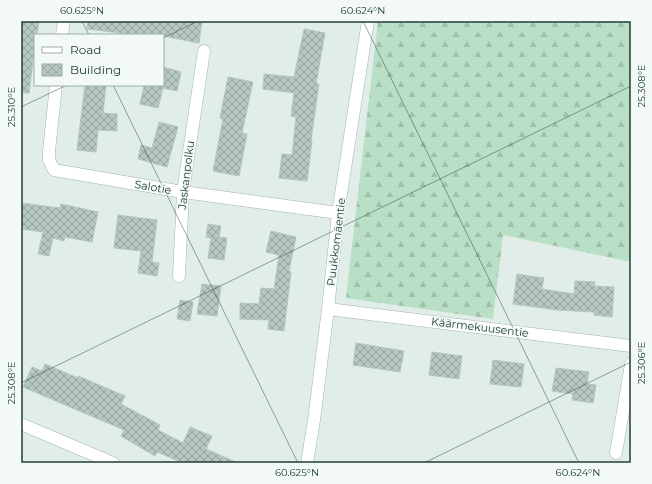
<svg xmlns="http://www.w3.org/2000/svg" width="652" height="484" font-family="Montserrat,sans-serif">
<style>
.forest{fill:url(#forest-firs)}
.building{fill:url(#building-cross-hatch);stroke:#b3c7c0}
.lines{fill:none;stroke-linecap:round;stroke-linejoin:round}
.minor-casing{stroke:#a3b5b0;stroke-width:13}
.minor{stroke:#fff;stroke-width:12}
.ticks{fill:none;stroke:#203e39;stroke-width:1;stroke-opacity:0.45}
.labels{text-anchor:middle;stroke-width:3;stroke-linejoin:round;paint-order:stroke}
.street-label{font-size:11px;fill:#203e39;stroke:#f2f9f6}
.neatline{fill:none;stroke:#203e39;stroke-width:1.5}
.ticks-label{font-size:10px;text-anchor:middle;fill:#203e39}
</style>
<defs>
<pattern id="forest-firs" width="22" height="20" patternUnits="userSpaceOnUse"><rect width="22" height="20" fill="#b9dfc6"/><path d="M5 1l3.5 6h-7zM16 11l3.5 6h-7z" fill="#9fc0ab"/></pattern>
<pattern id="building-cross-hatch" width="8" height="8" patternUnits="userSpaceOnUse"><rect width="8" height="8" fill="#b6c7c2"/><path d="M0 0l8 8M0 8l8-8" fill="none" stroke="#94a39f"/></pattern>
</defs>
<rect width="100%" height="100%" fill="#e1ede8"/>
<path class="forest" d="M378 21H631V262L503 235 493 319 346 298Z"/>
<path class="building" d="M21 21H39L37 35H35V45L29 93H21Z
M88 21H202L199 43 163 36V35H137L87 29Z
M304 29 325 33 316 84H319L311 140 312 141 307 181 279 178 282 154 292 155 296 117 291 116 294 93 263 89 264 74 294 77Z
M163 67 181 72 177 91 163 88 158 108 140 104 144 85H163Z
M228 77 253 82 242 133 247 134 239 176 213 171 223 119 220 118Z
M85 85H106L103 113 117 114V131L98 130 96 152 77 150Z
M159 122 178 127 167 167 138 159 141 145 152 148Z
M21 203 60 208 61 204 98 212 92 242 65 237 64 241 53 238 49 256 38 254 43 232 21 229Z
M118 215 157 220 152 262 159 263 157 276 138 273 141 251 114 248Z
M208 224 221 226 219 237 227 238 224 260 208 258 211 238 206 237Z
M271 231 296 237 289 271 291 272 284 331 268 329 269 320 240 319V303L259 304 261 288 274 289 279 255 266 252Z
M517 274 544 278 542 289 574 294 575 281 595 282 594 286 614 287 612 317 594 315V312L557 310 513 304Z
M202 284 221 286 217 316 197 314Z
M180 300 193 302 190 321 177 319Z
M356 343 404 351 400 372 353 365Z
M432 352 462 356 459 379 429 375Z
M493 360 524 364 521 387 490 384Z
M45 364 78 378V376L125 396 121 404 160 425 158 430 183 443 190 427 212 436 206 449 238 463H183L157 452 155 456 121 436 124 430 23 387 32 367 42 371Z
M556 368 589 372 587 384 596 385 593 403 572 400 573 394 552 391Z"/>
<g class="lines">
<defs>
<path id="minor" d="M62 35 64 21
M56 85 49 151V160L54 170 183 192 338 213
M179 276 183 192 204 51
M328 309 631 346
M21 424 113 463
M616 453 631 364
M307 463 314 420 328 309 338 213 368 21"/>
</defs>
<use href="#minor" class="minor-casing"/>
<use href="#minor" class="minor"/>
</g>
<path class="ticks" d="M82 21 89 35M363 21 579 463M163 38 198 21M113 85 298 463M21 107 67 85M21 383 631 86M424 463 631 362"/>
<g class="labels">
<g class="street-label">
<text transform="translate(186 175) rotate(-83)" y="4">Jaskanpolku</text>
<text transform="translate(153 187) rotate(10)" y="4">Salotie</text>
<text transform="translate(336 242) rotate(-83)" y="4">Puukkomäentie</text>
<text transform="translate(480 327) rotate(7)" y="4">Käärmekuusentie</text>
</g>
</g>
<rect width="652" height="484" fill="none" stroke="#f2f9f6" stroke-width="44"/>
<rect x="34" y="34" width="130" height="52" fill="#f2f9f6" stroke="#9eaeaa"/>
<rect x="42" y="47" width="20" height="6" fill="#ffffff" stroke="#9eaeaa"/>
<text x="70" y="54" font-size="12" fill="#203e39">Road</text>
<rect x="42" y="64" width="20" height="12" fill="url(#building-cross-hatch)" stroke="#9eaeaa"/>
<text x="70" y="74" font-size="12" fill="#203e39">Building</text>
<rect x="22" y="22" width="608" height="440" class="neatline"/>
<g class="ticks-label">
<text x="82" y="14">60.625°N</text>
<text x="363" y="14">60.624°N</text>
<text transform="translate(641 86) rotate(-90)" y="4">25.308°E</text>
<text transform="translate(11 107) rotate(-90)" y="4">25.310°E</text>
<text transform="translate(641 363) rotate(-90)" y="4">25.306°E</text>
<text transform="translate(11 383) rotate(-90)" y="4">25.308°E</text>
<text x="297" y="476">60.625°N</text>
<text x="578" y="476">60.624°N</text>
</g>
</svg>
